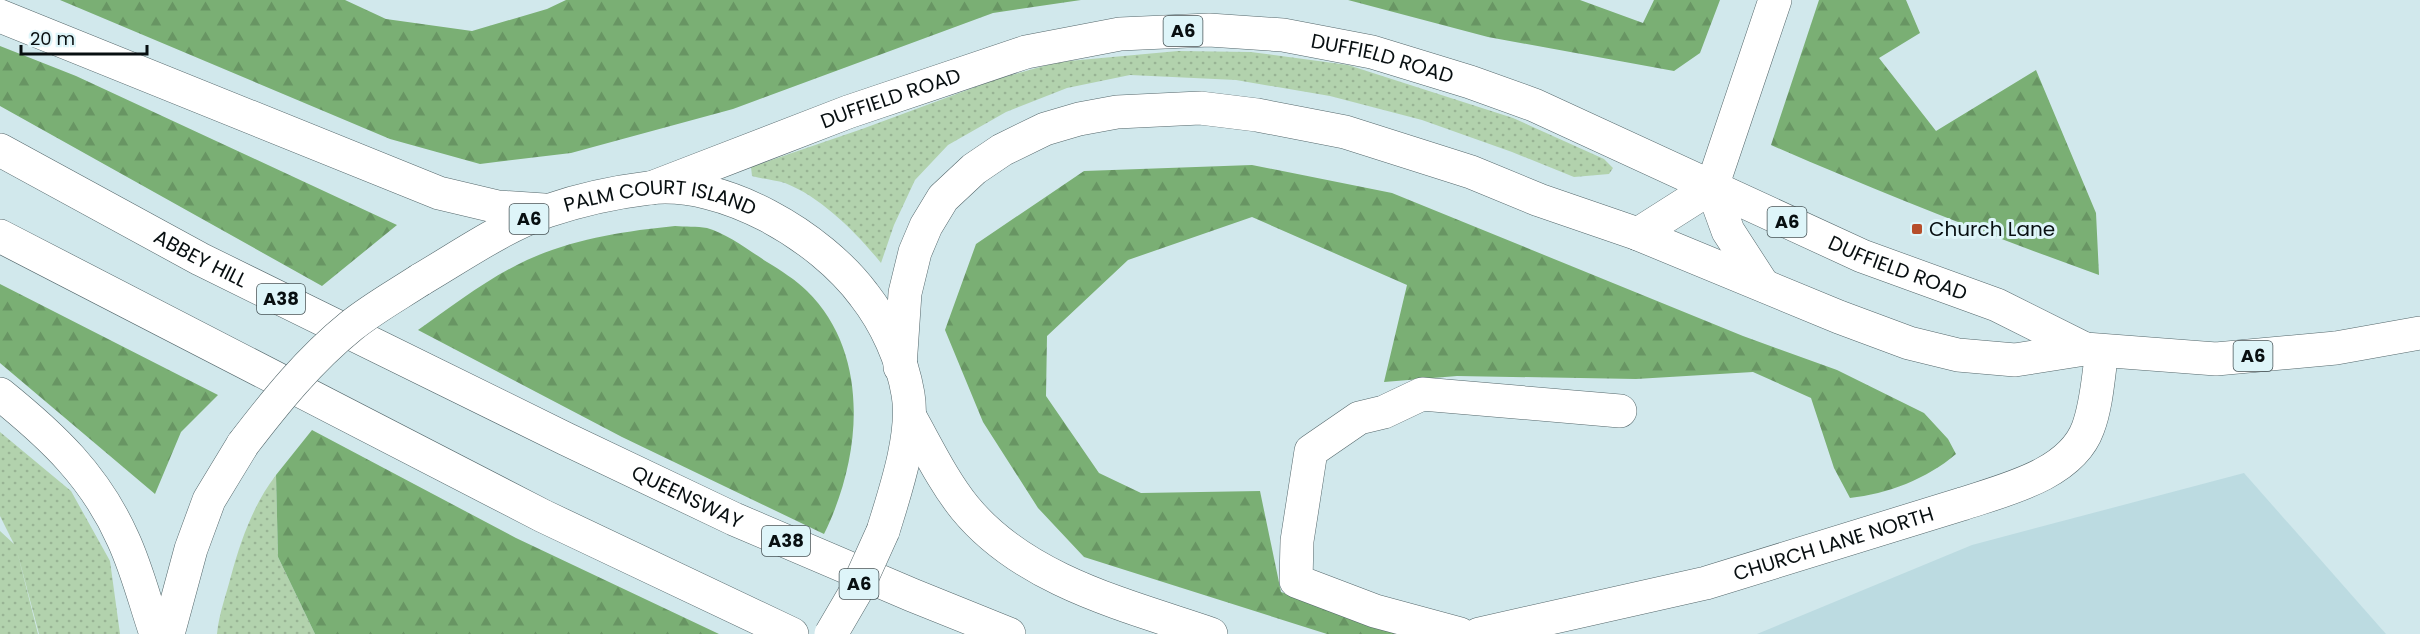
<svg xmlns="http://www.w3.org/2000/svg" width="2420" height="634" font-family="Poppins,sans-serif">
<style>
.built{fill:#bcdbe1}
.grass{fill:url(#grass-dots)}
.forest{fill:url(#forest-firs)}
.lines{fill:none;stroke-linecap:round;stroke-linejoin:round}
.street-casing{stroke:#54676b;stroke-width:34}
.secondary-casing{stroke:#54676b;stroke-width:34}
.primary-casing{stroke:#54676b;stroke-width:34}
.highway-casing{stroke:#54676b;stroke-width:34}
.street{stroke:#fff;stroke-width:33}
.secondary{stroke:#fff;stroke-width:33}
.primary{stroke:#fff;stroke-width:33}
.highway{stroke:#fff;stroke-width:33}
.highway-bridge-casing{stroke:#54676b;stroke-width:34;stroke-linecap:butt}
.highway-bridge{stroke:#fff;stroke-width:33}
.poi-dot{fill:#b64e2b;stroke:#def5f9;stroke-width:2}
.labels{text-anchor:middle;stroke-width:6;stroke-linejoin:round;paint-order:stroke}
.shield{fill:#def5f9;stroke:#485457;stroke-width:1.5}
.shield-label{font-size:18px;font-weight:bold;fill:#080f11}
.street-label{font-size:20px;fill:#080f11;stroke:#def5f9}
.poi-label{font-size:20px;fill:#080f11;stroke:#def5f9;text-anchor:start}
</style>
<defs>
<pattern id="grass-dots" width="8" height="8" patternUnits="userSpaceOnUse" patternTransform="scale(1.5)"><rect width="8" height="8" fill="#b2d2ad"/><path d="M2 2h.1M6 6h.1" fill="none" stroke="#98b394" stroke-width="1.8" stroke-linecap="round"/></pattern>
<pattern id="forest-firs" width="22" height="20" patternUnits="userSpaceOnUse" patternTransform="scale(1.5)"><rect width="22" height="20" fill="#7aaf74"/><path d="M5 1l3.5 6h-7zM16 11l3.5 6h-7z" fill="#689563"/></pattern>
</defs>
<rect width="100%" height="100%" fill="#d1e8ec"/>
<path class="built" d="M2244 473 2386 634H1757L1972 545Z"/>
<path class="grass" d="M1178 51 1251 52 1348 65 1513 118 1604 159 1613 168 1609 174 1574 177 1512 152 1422 120 1330 96 1236 80 1130 75 1067 88 1006 112 948 145 915 180 894 225 881 263C857 233 821 197 785 183 775 180 763 179 752 176L751 167 862 129 997 79 1058 62Z
M0 432 71 491 110 561 120 634H39L17 551 38 634H0V531L14 544 0 516Z
M276 475 278 557 315 634H217C219 613 226 596 231 576 241 540 253 505 276 475Z"/>
<path class="forest" d="M60 0H345L386 19 472 31 547 9 566 0H1081L993 13 733 109 571 153 480 164 390 139Z
M1348 0H1580L1643 23 1654 0H1720L1700 53 1674 71 1488 37Z
M1819 0H1906L1920 33 1879 58 1936 131 2036 70 2096 213 2099 275C1988 235 1879 192 1771 145Z
M0 46 76 76 397 225 322 286 0 106Z
M1252 165 1392 193 1743 336 1837 370 1924 413 1948 439 1956 454C1927 479 1887 494 1850 498L1834 468 1811 398 1753 372 1636 379 1457 376 1384 382 1407 285 1252 217 1128 260 1047 336 1046 396 1099 473 1141 493 1260 491 1281 592 1403 634H1327L1084 557 1038 508 983 422 945 330 976 244 1084 171Z
M675 226C685 227 697 226 707 228 726 233 750 251 767 262 780 270 796 280 807 291 872 355 861 459 824 534L622 437 418 330C452 306 488 278 527 260 573 239 625 231 675 226Z
M0 284 218 395 181 432 155 494 0 363Z
M312 430 516 538 719 634H315L278 557 276 475Z"/>
<g class="lines">
<defs>
<g id="street">
<path d="M1460 634 1375 611 1296 581 1297 541 1311 451 1359 418 1384 412 1422 394 1620 411"/>
<path id="s1" d="M1479 634 1706 583 1962 504C2004 490 2071 475 2088 428 2097 404 2098 377 2102 351"/>
</g>
<path id="secondary" d="M1712 187 1775 0
M1712 187 1728 231 1763 285
M1638 234 1712 187"/>
<g id="primary">
<path id="s2" d="M651 188 848 112 1026 52 1120 34 1209 30 1283 35 1372 52 1470 82 1534 105 1862 256 1997 305 2085 349"/>
<path d="M900 367 905 293 915 252 926 226 943 198 974 169 1002 150 1045 129 1079 119 1117 112 1200 108 1257 115 1345 132 1471 172 1539 200 1638 234 1839 317 1909 343 1958 355 2015 360 2085 349 2216 359 2336 348 2420 333"/>
</g>
<g id="highway">
<path d="M0 16 439 193 498 207 544 210"/>
<path id="s3" d="M0 150 200 259 566 439 734 519 912 595 1009 634"/>
<path d="M0 236 543 516 792 634"/>
<path id="s4" d="M420 280C461 256 502 227 547 211 579 200 616 192 649 188 724 179 820 236 864 295 886 323 902 359 908 394 915 434 895 492 883 531"/>
<path d="M0 394C52 436 95 476 123 539 137 569 145 602 156 634"/>
<path d="M910 417C927 447 943 481 965 508 1025 581 1126 605 1211 634"/>
<path d="M168 634 191 549 209 500 243 444"/>
</g>
</defs>
<use href="#street" class="street-casing"/>
<use href="#secondary" class="secondary-casing"/>
<use href="#primary" class="primary-casing"/>
<use href="#highway" class="highway-casing"/>
<use href="#street" class="street"/>
<use href="#secondary" class="secondary"/>
<use href="#primary" class="primary"/>
<use href="#highway" class="highway"/>
<defs>
<path id="highway-bridge" d="M243 444C276 401 309 360 351 326 372 309 397 295 420 280
M831 634 855 593 883 531"/>
</defs>
<use href="#highway-bridge" class="highway-bridge-casing"/>
<use href="#highway-bridge" class="highway-bridge"/>
</g>
<rect class="poi-dot" x="1911" y="223" width="12" height="12" rx="3"/>
<g class="labels">
<g class="shield">
<rect x="1163.5" y="16" width="39" height="30" rx="4.5"/>
<rect x="509.5" y="204" width="39" height="30" rx="4.5"/>
<rect x="1767.5" y="207" width="39" height="30" rx="4.5"/>
<rect x="257" y="284" width="48" height="30" rx="4.5"/>
<rect x="2233.5" y="341" width="39" height="30" rx="4.5"/>
<rect x="762" y="526" width="48" height="30" rx="4.5"/>
<rect x="839.5" y="569" width="39" height="30" rx="4.5"/>
</g>
<g class="shield-label">
<text x="1183" y="37">A6</text>
<text x="529" y="225">A6</text>
<text x="1787" y="228">A6</text>
<text x="281" y="305">A38</text>
<text x="2253" y="362">A6</text>
<text x="786" y="547">A38</text>
<text x="859" y="590">A6</text>
</g>
<g class="street-label">
<text dy="7" stroke="none"><textPath href="#s2" startOffset="760">DUFFIELD ROAD</textPath></text>
<text dy="7" stroke="none"><textPath href="#s2" startOffset="256">DUFFIELD ROAD</textPath></text>
<text dy="7" stroke="none"><textPath href="#s4" startOffset="261">PALM COURT ISLAND</textPath></text>
<text dy="7" stroke="none"><textPath href="#s3" startOffset="228">ABBEY HILL</textPath></text>
<text dy="7" stroke="none"><textPath href="#s2" startOffset="1318">DUFFIELD ROAD</textPath></text>
<text dy="7" stroke="none"><textPath href="#s3" startOffset="770">QUEENSWAY</textPath></text>
<text dy="7" stroke="none"><textPath href="#s1" startOffset="366">CHURCH LANE NORTH</textPath></text>
</g>
<g class="poi-label">
<text x="1929" y="236">Church Lane</text>
</g>
</g>
<path d="M21 45v9h126v-9" fill="none" stroke="#080f11" stroke-width="3"/>
<text x="30" y="45" font-size="18" fill="#080f11" stroke="#def5f9" stroke-width="4.5" paint-order="stroke">20 m</text>
</svg>
